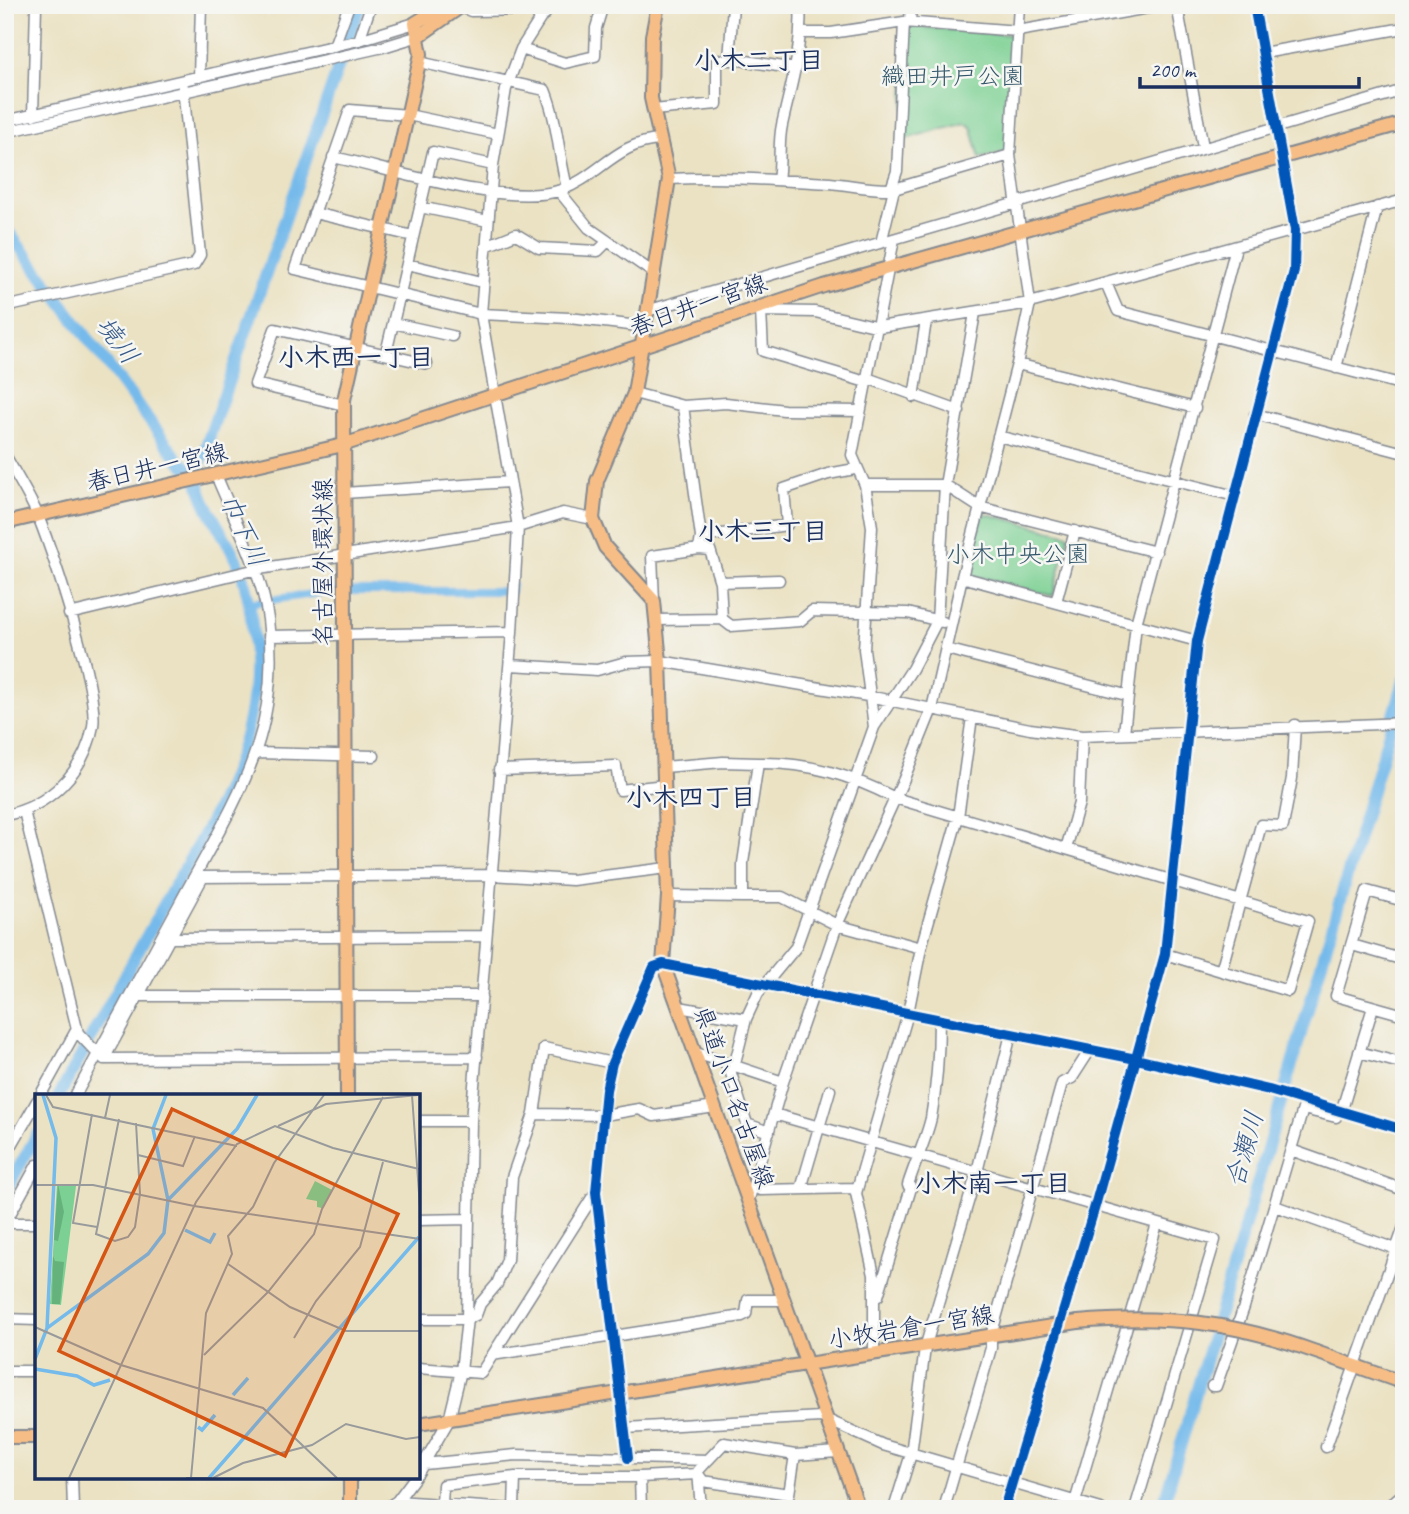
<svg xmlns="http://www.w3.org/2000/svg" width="1409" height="1514" font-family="Caveat,'Klee One',sans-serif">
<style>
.green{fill:#7cd093;stroke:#4c8078;stroke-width:2}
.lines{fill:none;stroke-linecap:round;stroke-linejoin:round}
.canal{stroke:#74baeb;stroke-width:8}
.river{stroke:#74baeb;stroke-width:12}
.minor-casing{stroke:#838890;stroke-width:13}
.major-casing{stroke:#838890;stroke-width:16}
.minor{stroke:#fff;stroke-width:10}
.major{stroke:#f6be86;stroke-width:12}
.major-bridge-casing{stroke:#838890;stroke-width:16;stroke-linecap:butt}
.major-bridge{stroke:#f6be86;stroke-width:12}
.cycleway-casing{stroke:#f6f6f2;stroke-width:15}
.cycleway{stroke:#0057b8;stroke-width:10}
.labels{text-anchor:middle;stroke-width:5;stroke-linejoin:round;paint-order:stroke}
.park-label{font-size:24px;fill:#33576b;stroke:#f6f6f2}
.street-label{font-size:24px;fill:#1b2f5e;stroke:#f6f6f2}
.neighbourhood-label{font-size:26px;font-weight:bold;fill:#1b2f5e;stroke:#f6f6f2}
.water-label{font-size:26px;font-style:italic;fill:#365988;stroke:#f6f6f2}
.inset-river{fill:none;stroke:#74baeb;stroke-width:3.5}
.inset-road{fill:none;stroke:#989a9b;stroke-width:2}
.view{fill:#d45514;fill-opacity:0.15;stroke:#d45514;stroke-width:3.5}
.inset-edge{fill:none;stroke:#1b2f5e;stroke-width:3.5}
</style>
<rect width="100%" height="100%" fill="#f6f6f2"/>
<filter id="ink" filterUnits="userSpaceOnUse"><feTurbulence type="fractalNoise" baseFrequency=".0143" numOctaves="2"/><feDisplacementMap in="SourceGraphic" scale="14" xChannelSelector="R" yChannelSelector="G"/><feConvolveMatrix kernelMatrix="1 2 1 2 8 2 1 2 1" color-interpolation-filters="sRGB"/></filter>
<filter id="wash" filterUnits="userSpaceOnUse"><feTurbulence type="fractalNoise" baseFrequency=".00686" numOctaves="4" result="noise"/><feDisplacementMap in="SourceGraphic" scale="28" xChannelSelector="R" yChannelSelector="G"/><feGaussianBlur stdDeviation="1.57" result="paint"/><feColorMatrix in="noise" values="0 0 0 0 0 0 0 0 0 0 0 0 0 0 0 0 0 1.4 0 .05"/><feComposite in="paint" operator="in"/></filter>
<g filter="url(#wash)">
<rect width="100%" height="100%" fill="#ebe2c3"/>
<path class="green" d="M908 26 1014 35 1007 152 980 158 971 126 965 122 902 140Z
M983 513 1069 535 1053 596 967 574Z"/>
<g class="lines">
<path class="canal" d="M353 591H511L512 584
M250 603 333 591"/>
<path class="river" d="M5 227 178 459 197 477
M59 1096C93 1034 127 972 161 910 207 827 259 753 254 654 253 624 250 594 239 566 229 538 194 498 198 469L360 5
M5 1192 37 1135
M1162 1509 1404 681"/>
</g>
</g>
<g filter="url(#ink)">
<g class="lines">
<defs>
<path id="minor" d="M1177 5 1203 147
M461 7 471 11 536 10 545 14
M910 22 911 5
M801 33H831L904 22 1018 31 1165 5
M359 40 371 5
M334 46 349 5
M521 49 565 63 595 56 596 28 603 5
M1263 53 1404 28
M729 60 733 5
M419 62 545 90C558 122 558 154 567 187
M199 77 201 5
M653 110 717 104V60H740L796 69
M33 115 36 5
M5 121 359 40 415 23
M5 132 383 47 419 36
M498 134 408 115 350 110 295 269 481 314 569 318 647 327
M333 157C390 169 508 208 561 190 598 177 618 141 661 140
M669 179C723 176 776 180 830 183 852 185 872 190 894 189L1010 155
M778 180C781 162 778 142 782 125 791 84 803 48 800 5
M891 189 897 171 904 22
M559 191 589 228 655 274
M420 207 488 221
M314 213 413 236
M881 243 894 189
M486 246 516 234 539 248 598 251 606 243
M407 264 482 282
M1106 283 1118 311 1404 385
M759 306 761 311 815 312 879 327 1030 303 1404 200
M5 307 194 265 200 255 183 87
M650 310 1404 90
M761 311 763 351 866 382
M393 323 452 336
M387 349 433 152 493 165
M1017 364 1195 408
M1336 368 1377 207
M867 378 959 411
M1400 384 1404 369
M634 393 683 406 726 403 784 410 860 411
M914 397 926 321
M344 405 255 384 275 329 427 364
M683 406 701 537 787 525 784 489 828 474 855 469
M1255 414 1404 453
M998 436 1235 496
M5 455C16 475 29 495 38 516 53 554 99 691 93 726 85 771 49 807 5 815
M865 485H945L979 507 1156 552
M344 493 509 482
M701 537 699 549 710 550 720 582 722 619
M962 577 1197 641
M720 582 779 580
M654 601 652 556 699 549
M1056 602 1075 531
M69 614 253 570 518 527 481 314 493 165 506 89 521 49 549 5
M656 620 722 619 731 626 800 621 812 611 908 613 943 622
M269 636 512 632 518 527 563 513 593 519
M946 649 1126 695
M510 665 597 670 626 662 660 661 868 696 1030 729 1082 736 1404 723
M874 727 864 649 872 527 865 485 852 455 894 239
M1124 733 1136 624 1236 247
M257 753 374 756
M664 767 723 762 758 763
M499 770 616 766 620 790 665 785
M24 811 78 1033 98 1054
M1066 849 1079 803 1082 736
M200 877 491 875 572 880 667 868
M203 877 104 1059 477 1057
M668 896 743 897V863L758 763C808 762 850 775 895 798L1308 921 1288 991 1165 954
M743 897H782L837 925 921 948
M1404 901 1367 891 1336 996 1404 1015
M171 938 486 936
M1352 945 1404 960
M1221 971 1261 825 1283 826 1292 778 1295 725
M133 996H482
M679 1007 746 1019
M1359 1052 1404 1064
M696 1053 783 1082
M729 1067 747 1124 769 1132
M734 1067 746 1019 758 993 796 947 874 727 912 669 937 621 945 485 975 313
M40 1096 77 1029
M75 1096C111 1031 146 966 181 901 233 804 283 736 268 619 261 569 235 521 216 475
M1343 1106 1373 1007
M534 1114 604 1115 639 1109 654 1116 715 1107
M774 1114 1215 1240 1135 1509
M418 1121H471
M1291 1150 1404 1190
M5 1157 37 1101
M753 1186 760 1190 857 1188
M801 1189 830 1090
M749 1199 783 1082 837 925 903 781 932 709 962 577 1017 364 1030 303 1010 155 1019 5
M1275 1206 1404 1252
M418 1220 469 1219
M5 1223 37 1165
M5 1223H37
M878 1296 911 1188 908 1185C914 1165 927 1137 931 1118 937 1085 939 1052 939 1019
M5 1319 37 1320
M418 1319H467L476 1315 480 1304 497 1284 507 1260 512 1177 534 1114 544 1048 612 1063
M874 1354V1275L856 1193 908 1013 921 948 958 817 972 717
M492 1355 742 1316 746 1314 748 1300H785
M418 1368 481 1373 595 1193
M5 1371H37
M1212 1386H1216L1244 1307 1303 1109 1336 1117
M625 1428 821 1417 883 1445 1101 1509
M1326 1447 1404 1227
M628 1458 596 1192 606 1090 612 1063 654 967 663 964 1136 1059 1269 1090 1404 1130
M708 1460 724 1443 795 1455
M424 1464 516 1455 708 1460 698 1471 701 1509
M418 1473 449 1420 461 1371 467 1319 471 1121 512 632
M72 1477 73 1509
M640 1477 641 1509
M397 1501 510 1509
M442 1504 443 1485 515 1477H640L698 1474 703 1481 789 1494 795 1455 838 1452
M385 1509 397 1501 415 1477
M514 1509 515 1477
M894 1509 911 1454 925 1348 977 1172 1011 1034
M944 1509 991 1348V1336L1062 1083 1072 1078 1090 1050
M1004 1509 1095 1206 1165 954 1197 641 1294 271 1295 230 1254 5
M1073 1509 1157 1224
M1385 1509 1404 1493"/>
<path id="major" d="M658 5 652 36 651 98 669 179 634 393 597 481 593 519 605 547 654 601 660 661 668 896 663 964 859 1509
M419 36 463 5
M5 523 343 445 824 286 1404 123
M347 1096 344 400 421 54 415 23 445 5
M1316 1352 1404 1383
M418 1424 1078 1322
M5 1437H37
M350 1509V1477"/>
</defs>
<use href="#minor" class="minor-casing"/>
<use href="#major" class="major-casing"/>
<use href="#minor" class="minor"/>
<use href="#major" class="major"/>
<defs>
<path id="major-bridge" d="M1078 1322C1165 1314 1234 1322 1316 1352"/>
</defs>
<use href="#major-bridge" class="major-bridge-casing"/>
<use href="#major-bridge" class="major-bridge"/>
<defs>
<path id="cycleway" d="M628 1458 596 1192 606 1090 612 1063 654 967 663 964 1136 1059 1269 1090 1404 1130
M1004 1509 1095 1206 1165 954 1197 641 1294 271 1295 230 1254 5"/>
</defs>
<use href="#cycleway" class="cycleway-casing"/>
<use href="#cycleway" class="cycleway"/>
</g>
</g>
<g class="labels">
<g class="park-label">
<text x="953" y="84">織田井戸公園</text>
<text x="1018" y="562">小木中央公園</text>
</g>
<g class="street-label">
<text transform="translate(698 305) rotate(-19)" y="8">春日井一宮線</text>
<text transform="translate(157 467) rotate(-13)" y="8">春日井一宮線</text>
<text transform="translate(323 562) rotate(-90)" y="8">名古屋外環状線</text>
<text transform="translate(734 1097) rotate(70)" y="8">県道小口名古屋線</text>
<text transform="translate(911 1327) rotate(-9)" y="8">小牧岩倉一宮線</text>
</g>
<g class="neighbourhood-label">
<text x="759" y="69">小木二丁目</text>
<text x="356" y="366">小木西一丁目</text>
<text x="763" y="540">小木三丁目</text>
<text x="691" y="806">小木四丁目</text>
<text x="993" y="1192">小木南一丁目</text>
</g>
<g class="water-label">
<text transform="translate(118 340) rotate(53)" y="9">境川</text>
<text transform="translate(244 530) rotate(65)" y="9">巾下川</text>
<text transform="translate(1244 1149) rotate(-74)" y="9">合瀬川</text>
</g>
</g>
<g transform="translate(35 1094)">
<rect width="385" height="385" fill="#ebe2c3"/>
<path d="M280 87 297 96 287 114 282 113V107L271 105ZM22 90 41 92 26 211 15 210Z" fill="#7cd093"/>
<path d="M23 90 29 118 23 147 19 146ZM18 162 20 167 29 168 25 210H17Z" fill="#65b27d"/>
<path class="inset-river" d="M8 1 21 44 12 234M133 106 202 35 222 1M150 136 175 148 180 139M0 265 12 234 113 160 129 139 133 106 118 35 131 1M0 275 42 282 59 291 75 286M198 301 213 284M163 333 167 336 180 321M174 384 384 143"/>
<path class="inset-road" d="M11 1 18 13 202 52M377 1 385 113M57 20 38 129 62 133M70 24 75 1M84 25 61 140 80 147 93 143 100 133 105 100 101 29M243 32 291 10 383 1M103 61 148 72 160 42M0 91H58L159 112 385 145M193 170 255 213 311 237H385M0 233 86 271 228 314 302 384M259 244 281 207 325 153 348 68M169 261 233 198 279 140 287 115 348 3M34 384 161 108 202 50 240 32 298 54 384 75M151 384H177M156 384 171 219 197 160 193 142 218 113 239 69 289 1M178 384 208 369 277 351 311 330 371 345 385 343"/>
<path class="view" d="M137 15 363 120 250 362 24 257Z"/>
<rect width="385" height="385" class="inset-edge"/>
</g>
<rect width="1409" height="1514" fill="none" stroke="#f6f6f2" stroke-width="28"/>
<path d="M1140 77v10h219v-10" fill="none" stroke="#1b2f5e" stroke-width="3.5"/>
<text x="1150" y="77" font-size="21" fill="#1b2f5e" stroke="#f6f6f2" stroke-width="5" paint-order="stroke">200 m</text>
</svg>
